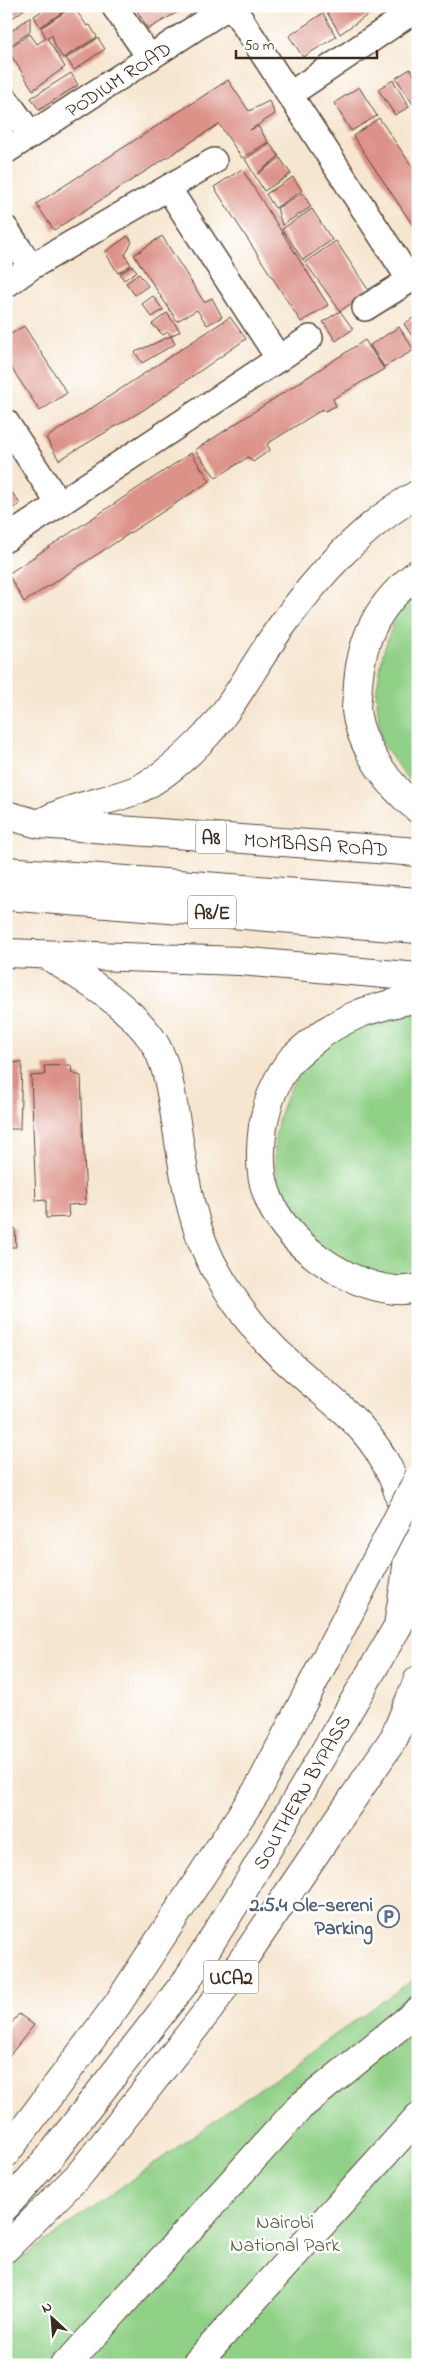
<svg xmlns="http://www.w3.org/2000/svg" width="424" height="2371" font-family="'Indie Flower',sans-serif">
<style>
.green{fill:#90d087;stroke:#667d52}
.building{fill:#dc9288}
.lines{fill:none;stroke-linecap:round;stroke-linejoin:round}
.minor-casing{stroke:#574639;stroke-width:28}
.major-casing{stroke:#574639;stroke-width:30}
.highway-casing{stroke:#574639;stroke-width:30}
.minor{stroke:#fff;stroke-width:25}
.major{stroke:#fff;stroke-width:28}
.highway{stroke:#fff;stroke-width:28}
.highway-bridge-casing{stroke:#574639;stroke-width:30;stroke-linecap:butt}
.highway-bridge{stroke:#fff;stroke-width:28}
.labels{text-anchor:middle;stroke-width:5;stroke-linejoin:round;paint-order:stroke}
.shield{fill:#fff;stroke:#766a62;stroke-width:1}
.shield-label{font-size:19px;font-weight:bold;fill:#3b2a1e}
.street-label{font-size:20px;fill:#3b2a1e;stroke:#fff}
.service-label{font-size:20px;font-weight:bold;fill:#4e5e75;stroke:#fff;text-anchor:end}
.park-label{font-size:20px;fill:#545c3e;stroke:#fff}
</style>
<rect width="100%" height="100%" fill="#fff"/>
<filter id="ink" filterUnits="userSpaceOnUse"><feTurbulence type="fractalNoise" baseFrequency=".02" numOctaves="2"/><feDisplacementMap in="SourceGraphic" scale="10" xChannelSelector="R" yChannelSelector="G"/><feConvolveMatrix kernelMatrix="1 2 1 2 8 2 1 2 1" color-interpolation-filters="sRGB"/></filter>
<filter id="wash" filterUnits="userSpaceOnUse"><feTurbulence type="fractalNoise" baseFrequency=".0096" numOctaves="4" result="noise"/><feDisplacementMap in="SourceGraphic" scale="20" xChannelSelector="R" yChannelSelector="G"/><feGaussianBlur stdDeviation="1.12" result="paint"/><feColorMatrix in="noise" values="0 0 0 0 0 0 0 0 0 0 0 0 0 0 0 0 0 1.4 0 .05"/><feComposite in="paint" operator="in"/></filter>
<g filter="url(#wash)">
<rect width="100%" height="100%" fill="#f6e6d0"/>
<path class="green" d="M418 590V787L403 774 381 740 376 693 383 653 395 617Z
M404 1013 418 1014V1281C390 1277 363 1274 338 1260 323 1251 309 1237 299 1223 295 1216 287 1209 284 1201 264 1145 277 1094 318 1051 332 1036 383 1020 404 1013Z
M418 1976V2365H6V2269Z"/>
<g id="blocks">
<path class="building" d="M6 6H25L26 8 6 23Z
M49 6H72L40 27 34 16Z
M73 6 87 26 90 25 97 37 63 58 55 46 52 35 47 38 65 67 33 90 7 49 30 34 37 44 46 38 41 28Z
M134 6H182L183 9 148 29Z
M335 6H364L369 14 340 34 327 12Z
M323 13 336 37 303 57 289 36Z
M30 17V32L6 48V35Z
M98 38 105 49 74 70 66 58Z
M410 69 418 81V101L413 104 396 78Z
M71 73 78 85 39 110 31 98Z
M228 80 249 111 269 101 275 114 250 130 258 126 268 142 242 158 219 124 54 230 36 204Z
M393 80 409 107 395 115 378 89Z
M359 87 377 116 351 131 334 103Z
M379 118 418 175V233L353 136Z
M269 143 279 156 257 174 280 158 291 174 264 191 245 159Z
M242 169 328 305 301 322 214 187Z
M293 177 302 191 275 208 266 194Z
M303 193 311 207 282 225 277 208Z
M312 209 332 240 303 260 282 229Z
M128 236 132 242 125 255 131 265 118 273 105 252Z
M162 236 204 302 212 298 222 317 207 325 197 310 177 321 134 255Z
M336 241 369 291 340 311 305 262Z
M132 266 137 271 124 280 120 274Z
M139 274 148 286 135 295 126 283Z
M153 296 163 310 152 317 142 304Z
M340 311 353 329 336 341 323 322Z
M167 313 180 331 171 336 168 332 163 335 152 324Z
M418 315V345L404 324Z
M230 317 246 339 145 409 59 460 46 438Z
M24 326 67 393 40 411 6 360V337Z
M399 327 414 350 384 367 370 345Z
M171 336 175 344 142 363 135 352Z
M365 340 384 369 333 399 336 406 325 411 323 409 267 444 270 450 253 462 248 457 216 478 195 450Z
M191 453 210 481 24 602 8 574Z
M6 484 20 504 6 513Z
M22 1062 20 1129H6V1063Z
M71 1065 72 1073 81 1076 86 1204 68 1205 69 1217 46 1218V1200L36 1201 31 1076 45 1075 44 1066Z
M6 1228H15L16 1247H6Z
M19 2014 34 2025 6 2060V2030Z"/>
</g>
</g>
<g filter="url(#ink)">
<use href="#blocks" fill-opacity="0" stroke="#574639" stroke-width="1"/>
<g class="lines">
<defs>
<path id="minor" d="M114 6 150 58
M232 6 410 280
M289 95 418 8
M6 100 31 135
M6 151 229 6
M168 188 279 359
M6 229 31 267 214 161
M6 285 31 267
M365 308 418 275
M6 422 59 504
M6 539 310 338"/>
<path id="major" d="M64 2365 70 2361 300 2107 418 2011
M195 2365 418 2117"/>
<path id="highway" d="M418 573C380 602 362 635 358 683 358 692 356 701 356 710 360 746 390 788 418 809
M6 815 39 824 418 852
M39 824C72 805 106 803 139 789 161 778 182 760 199 743 232 710 253 666 280 628 317 577 362 525 418 494
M6 871 418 902
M6 896 418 929
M6 953 240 961 418 977
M47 955C82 978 125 1002 151 1038 168 1062 171 1093 176 1122 184 1174 191 1230 219 1276 238 1308 262 1340 290 1364 331 1402 368 1422 392 1476 402 1498 409 1530 408 1554 407 1578 401 1603 398 1626
M418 998C374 1007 343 1015 308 1045 302 1050 296 1055 291 1060 276 1079 267 1103 263 1126 260 1148 259 1173 267 1194 284 1243 344 1284 395 1290 402 1291 410 1289 418 1289
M6 2153 117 2005 260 1786
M6 2206 48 2159 187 1980 243 1891 398 1626 405 1610
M6 2248 80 2174 210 2008 394 1738 418 1680"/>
</defs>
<use href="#minor" class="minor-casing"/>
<use href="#major" class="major-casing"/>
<use href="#highway" class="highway-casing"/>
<use href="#minor" class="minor"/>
<use href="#major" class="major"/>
<use href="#highway" class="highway"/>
<defs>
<path id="highway-bridge" d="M260 1786 418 1479"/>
</defs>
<use href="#highway-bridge" class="highway-bridge-casing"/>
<use href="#highway-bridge" class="highway-bridge"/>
</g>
</g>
<defs>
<symbol id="parking-ring" viewBox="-11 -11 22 22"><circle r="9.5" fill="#fff" stroke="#5c6f8a" stroke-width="1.5"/><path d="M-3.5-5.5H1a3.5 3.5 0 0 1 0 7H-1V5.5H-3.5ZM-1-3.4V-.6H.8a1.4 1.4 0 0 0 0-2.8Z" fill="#5c6f8a"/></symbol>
</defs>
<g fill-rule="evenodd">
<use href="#parking-ring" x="376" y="1904" width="25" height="25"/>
</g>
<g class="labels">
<g class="shield">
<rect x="196" y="820.5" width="30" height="33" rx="4"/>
<rect x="188" y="895.5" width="48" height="33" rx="4"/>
<rect x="203.5" y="1960.5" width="55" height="33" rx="4"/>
</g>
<g class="shield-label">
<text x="211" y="844">A8</text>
<text x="212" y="919">A8/E</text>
<text x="231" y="1984">UCA2</text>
</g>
<g class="street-label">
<text transform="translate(118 79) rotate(-33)" y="7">PODIUM ROAD</text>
<text transform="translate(316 844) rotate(4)" y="7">MOMBASA ROAD</text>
<text transform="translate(301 1792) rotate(-60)" y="7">SOUTHERN BYPASS</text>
</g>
<g class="service-label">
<text x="373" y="1911">2.5.4 Ole-sereni<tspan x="373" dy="23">Parking</tspan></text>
</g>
<g class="park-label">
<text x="285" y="2228">Nairobi<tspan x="285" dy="23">National Park</tspan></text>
</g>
</g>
<rect width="424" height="2371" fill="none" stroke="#fff" stroke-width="25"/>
<g transform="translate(52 2318) rotate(334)" stroke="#ffffff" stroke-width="4" paint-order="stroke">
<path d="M0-4L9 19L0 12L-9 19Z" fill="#3b2a1e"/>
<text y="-8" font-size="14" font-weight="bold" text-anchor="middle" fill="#3b2a1e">N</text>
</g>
<path d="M236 50v8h141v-8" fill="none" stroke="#3b2a1e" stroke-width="2.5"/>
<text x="244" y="50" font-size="15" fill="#3b2a1e" stroke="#ffffff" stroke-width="4" paint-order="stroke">50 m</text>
</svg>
